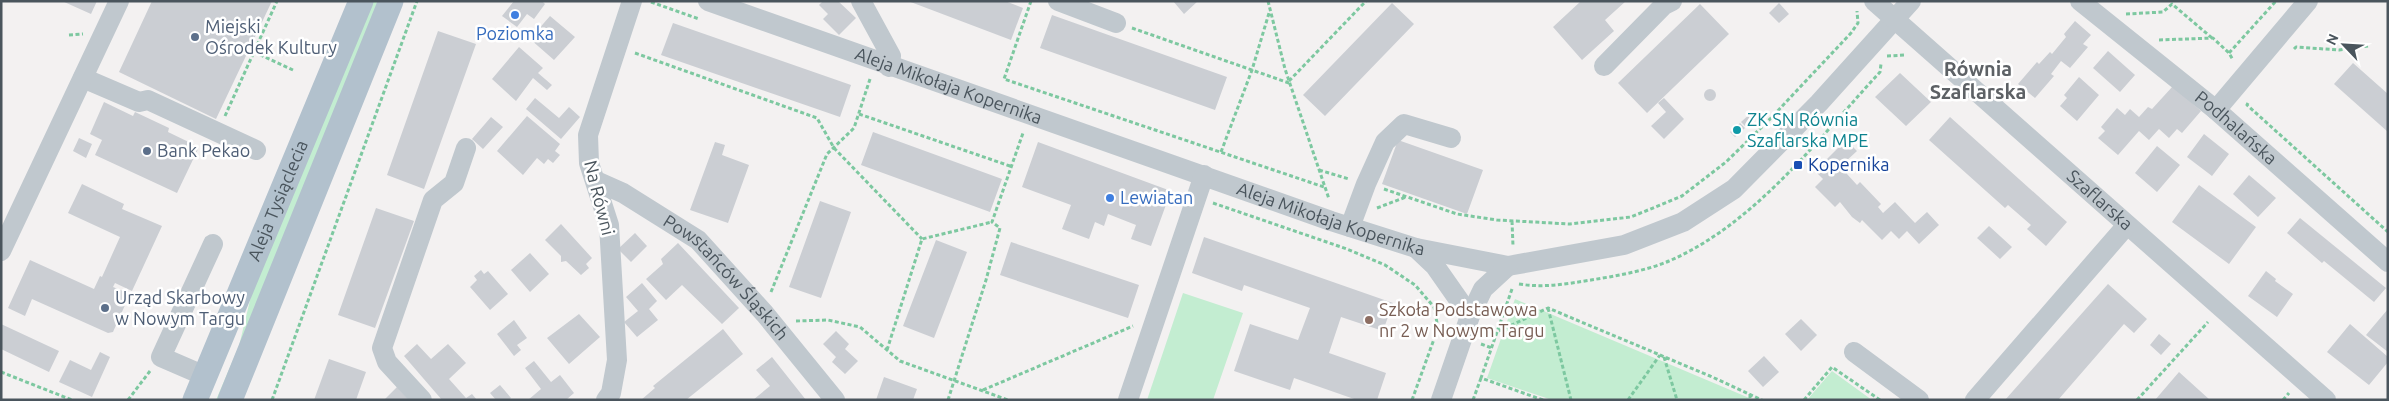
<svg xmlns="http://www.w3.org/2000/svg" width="2389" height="401" font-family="Ubuntu,sans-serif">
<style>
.green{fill:#c3edd1}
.building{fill:#cbced3}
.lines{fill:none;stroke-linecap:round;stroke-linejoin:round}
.path{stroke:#7dc8a0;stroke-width:3;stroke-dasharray:4 2.5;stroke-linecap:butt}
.minor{stroke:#c0c8ce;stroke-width:20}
.major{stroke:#b2c1cd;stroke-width:25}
.shop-dot{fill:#3f7fe0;stroke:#fff;stroke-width:2}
.service-dot{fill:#5c6f8a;stroke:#fff;stroke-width:2}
.culture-dot{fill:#0f9aa8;stroke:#fff;stroke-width:2}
.transit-dot{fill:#1a4fb4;stroke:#fff;stroke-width:2}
.education-dot{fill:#8d6e63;stroke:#fff;stroke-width:2}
.labels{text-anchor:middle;stroke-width:5;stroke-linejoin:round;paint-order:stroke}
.service-label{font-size:18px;fill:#4e5e75;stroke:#fff;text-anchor:start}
.shop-label{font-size:18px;fill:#366cbe;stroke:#fff}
.street-label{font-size:18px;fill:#4a555d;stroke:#fff}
.culture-label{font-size:18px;fill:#0d838f;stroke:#fff;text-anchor:start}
.transit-label{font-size:18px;fill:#164399;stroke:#fff;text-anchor:start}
.education-label{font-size:18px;fill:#785e54;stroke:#fff;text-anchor:start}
.quarter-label{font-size:20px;font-weight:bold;fill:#5d6165;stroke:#fff}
</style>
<rect width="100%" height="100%" fill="#f3f1f1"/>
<path class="green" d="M372 1H382L220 400H216L239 346 252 292Z
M1183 293 1243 313 1213 400H1147Z
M1515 299 1754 400H1552L1487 378Z
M1832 371 1872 400H1807Z"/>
<path class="building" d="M62 1H97L91 14Z
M152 1H272L216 119 119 72Z
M514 1H542L545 4 534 19 527 14 517 27 502 16Z
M823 1H838L856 18 839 35 823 19 828 14 819 5Z
M908 1H1005L1023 8 1011 40Z
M1173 1H1198L1184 14Z
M1581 1H1626L1605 20 1614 31 1582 60 1553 27Z
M1392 3 1414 24 1325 116 1303 95Z
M1779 3 1789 14 1779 23 1769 13Z
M1700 4 1729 34 1647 113 1618 83Z
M1052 15 1227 77 1215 110 1040 48Z
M550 16 575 37 554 60 530 39Z
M2075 21 2091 35 2083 44 2088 47 2070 68 2061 61 2051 74 2054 76 2035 98 2018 84 2037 62 2039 64 2050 52 2052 54 2066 37 2064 34Z
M673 23 851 85 840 117 661 55Z
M438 31 476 44 424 189 387 175Z
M519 47 543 68 538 73 552 85 547 90 533 78 516 101 492 79Z
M2108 51 2135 75 2120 92 2093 68Z
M2353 63 2388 94V132L2334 84Z
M1900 73 1931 102 1906 126 1875 97Z
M2079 77 2099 95 2077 121 2060 106 2067 98 2064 95Z
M2173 86 2201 111 2182 133 2177 129 2169 138 2159 129 2149 140 2139 131 2118 155 2098 138 2105 131 2101 127 2117 108 2125 115 2130 109 2139 117 2148 107 2152 109Z
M1704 95a6 6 0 1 1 12 0a6 6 0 1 1-12 0Z
M535 98 559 118 569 107 580 117 561 139 526 109Z
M1664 98 1684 119 1664 139 1651 126 1666 112 1658 103Z
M104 102 133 116 135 112 169 128 168 132 199 147 177 193 95 155 102 140 90 134Z
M1750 114 1754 118 1746 127 1741 122Z
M527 116 560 144 555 151 560 155 553 163 548 159 544 164 537 158 523 175 497 151Z
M491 117 503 127 483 149 472 139Z
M1950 117 2067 222 2046 246 2027 229 2031 225 2008 205 2005 208 1929 140Z
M1740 123 1745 128 1735 137 1730 132Z
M873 132 1002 179 990 212 861 165Z
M2204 134 2229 154 2212 176 2187 157Z
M79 138 92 144 86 158 73 151Z
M1398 140 1483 170 1467 214 1382 184Z
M1846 140 1857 151 1844 163 1849 167 1847 174 1857 185 1860 182 1881 204 1878 207 1883 213 1895 202 1915 223 1927 212 1939 225 1919 244 1907 231 1899 239 1891 231 1882 240 1862 220 1860 223 1852 217 1840 202 1835 207 1815 187 1823 179 1815 171Z
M715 142 725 145 722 155 749 165 728 223 690 210Z
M1038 142 1171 191 1151 246 1131 239 1136 225 1108 214 1104 226 1095 222 1089 239 1062 229 1071 205 1022 187Z
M2157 146 2180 165 2157 192 2135 173Z
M2249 175 2276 198 2258 217 2233 194Z
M82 184 124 204 122 209 162 226 132 291 115 283 113 287 130 294 113 332 108 333 32 299 25 316 8 308 30 260 94 289 100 276 102 277 120 237 68 213Z
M2199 185 2256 227 2229 264 2172 222Z
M820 201 851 212 821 298 789 287Z
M376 208 414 221 375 328 338 315Z
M2300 218 2386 288 2374 302 2324 261 2322 263 2287 233Z
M561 224 592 258 586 264 589 268 581 275 566 261 561 262V256L545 240Z
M1989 226 2012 247 2000 259 1977 238Z
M635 233 647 246 631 262 618 249Z
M1204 237 1393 303 1383 331 1341 317 1329 353 1386 373 1377 400H1357L1294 378 1290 390 1234 371 1250 324 1298 340 1310 308 1244 285 1242 291 1192 273Z
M936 240 967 252 934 338 903 326Z
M1011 242 1139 285 1128 318 1000 275Z
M678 243 739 308 722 324 682 285 666 300 646 279 663 264 661 259Z
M530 253 549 274 530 292 511 270Z
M481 270 484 274 488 271 508 294 490 310 470 287 477 280 474 276Z
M2266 271 2276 279 2275 281 2293 294 2277 317 2248 296Z
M642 283 657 301 649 309 658 320 637 337 624 322 638 311 626 297Z
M2108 284 2147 319 2134 333 2124 324 2058 400H2005Z
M2388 309V352L2366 335Z
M579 314 600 337 569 364 547 338Z
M1801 319 1817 335 1801 351 1785 334Z
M514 320 527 338 517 345 521 350 514 356 497 334Z
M1 324 59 351 49 372 1 349Z
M2350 324 2388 357V362L2369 385 2327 352Z
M723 329 743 354 686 400H641L655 388 653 386Z
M836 331 849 344 845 349 858 361 845 374 832 362 836 357 823 344Z
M2159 334 2171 344 2161 355 2150 345Z
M417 344 431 359 448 344 466 363 449 379 466 398 472 394 477 400H442L404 356Z
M100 352 110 357 92 397 59 382 70 360 91 370Z
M1764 356 1779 372 1763 387 1748 371Z
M772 357 806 400H753L770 386 756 370Z
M329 359 366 372 356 400H314Z
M534 361 551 382 560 375 574 393 566 400H528L541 389 525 368Z
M2179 372 2210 400H2155Z
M884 377 917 389 913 400H876Z
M500 385 511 398 509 400H496L490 393Z
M397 387 409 400H384Z"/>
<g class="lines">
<path class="path" d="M1031 1 1004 79 1324 187
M1268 1 1285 69 1329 199
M651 2 699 19
M2126 14 2163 12 2172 4 2212 38
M1132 28 1289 83
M69 35 83 34
M2159 40 2213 38 2229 53 2233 60
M2294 49 2296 47 2339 50 2368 46
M254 52 293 70
M635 53 817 118 834 148 922 239
M2229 53 2276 1
M1887 56 1906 55
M1289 81 1366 1
M2248 103 2247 105 2388 232
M859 114 1010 166
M225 116 277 1
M1221 152 1252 70 1269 13
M1319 170 1349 179
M1384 189 1457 214 1497 220 1570 224 1631 217 1682 196 1726 162 1771 118 1851 33 1858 23 1857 11
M1213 203 1347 249 1385 265 1415 285 1434 307 1438 328 1444 330
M1377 208 1406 197
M1512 221 1513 246
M1519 284C1544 288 1566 284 1591 280 1616 276 1645 271 1669 261 1755 224 1818 139 1880 72L1881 64
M1512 289 1481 378 1543 400
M771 292 827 154 854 128 870 79
M1548 308 1571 400
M796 321 828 320 860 327 900 361 1008 400
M1499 331 1548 308 1710 376 1762 400
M1481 344 1492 348
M887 350 922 239 992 222
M1664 357 1677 400
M1 372 72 400
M983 390 1133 326
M1750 394V400
M128 400 150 371
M272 400 417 1
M948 400 986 280 1000 228 992 222 1023 133
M1412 400 1438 328
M1473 400 1481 378
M1628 400 1660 355
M1804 400 1832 367 1880 400
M2137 400 2208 322
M2283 400 2289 393"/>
<g class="minor">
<path id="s1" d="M708 1 1331 221 1416 248 1508 266 1624 245 1683 222 1734 189 1819 103 1911 1"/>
<path d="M861 1 891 56 889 67"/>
<path d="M1058 1 1116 23"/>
<path id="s2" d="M1874 1 2326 400"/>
<path id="s3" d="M2080 1 2216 110 2388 262"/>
<path d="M1604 66 1664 5 1672 1"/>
<path d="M83 78 139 102 148 100 256 150"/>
<path d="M2216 110 2308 1"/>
<path id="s4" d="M596 181 623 193 698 240 765 314 835 400"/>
<path d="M1350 227 1366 184 1385 142 1404 124 1451 138"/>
<path d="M1416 248 1435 266 1470 316"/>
<path d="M1 251 119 1"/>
<path d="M1854 352 1919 400"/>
<path d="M205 376 161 357 213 244"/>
<path d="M422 400 387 362 382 348 433 200 454 183 466 148"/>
<path d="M606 400 611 393 617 360 609 225 589 163 588 135 632 1"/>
<path d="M1128 400 1204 175"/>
<path d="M1441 400 1470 316 1483 289 1508 266"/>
<path d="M1975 400 2127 225"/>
</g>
<g class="major">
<path id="s5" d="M195 400 361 1"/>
<path d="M230 400 391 1"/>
</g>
</g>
<g class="shop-dot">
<circle cx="515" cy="15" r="5"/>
<circle cx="1110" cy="198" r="5"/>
</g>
<g class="service-dot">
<circle cx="195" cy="37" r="5"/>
<circle cx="147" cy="151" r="5"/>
<circle cx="105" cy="308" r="5"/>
</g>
<circle class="culture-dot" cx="1737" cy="130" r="5"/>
<rect class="transit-dot" x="1793" y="160" width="10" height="10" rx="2.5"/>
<circle class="education-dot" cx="1369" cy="320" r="5"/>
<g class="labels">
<g class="service-label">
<text x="205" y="33">Miejski<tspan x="205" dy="21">Ośrodek Kultury</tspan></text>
<text x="157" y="157">Bank Pekao</text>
<text x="115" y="304">Urząd Skarbowy<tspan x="115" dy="21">w Nowym Targu</tspan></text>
</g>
<g class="shop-label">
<text x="515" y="40">Poziomka</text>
<text x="1120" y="204" text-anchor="start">Lewiatan</text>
</g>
<g class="street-label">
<text dy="6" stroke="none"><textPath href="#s1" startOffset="255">Aleja Mikołaja Kopernika</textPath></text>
<text dy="6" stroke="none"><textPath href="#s3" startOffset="201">Podhalańska</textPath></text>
<text transform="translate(599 198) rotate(76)" y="6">Na Równi</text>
<text dy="6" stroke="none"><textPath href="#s5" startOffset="216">Aleja Tysiąclecia</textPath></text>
<text dy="6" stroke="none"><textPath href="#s2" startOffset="301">Szaflarska</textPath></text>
<text dy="6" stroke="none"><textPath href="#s1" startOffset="660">Aleja Mikołaja Kopernika</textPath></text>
<text dy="6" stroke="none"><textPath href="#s4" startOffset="164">Powstańców Śląskich</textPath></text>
</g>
<g class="culture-label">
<text x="1747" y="126">ZK SN Równia<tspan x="1747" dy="21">Szaflarska MPE</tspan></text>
</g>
<g class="transit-label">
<text x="1808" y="171">Kopernika</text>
</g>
<g class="education-label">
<text x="1379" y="316">Szkoła Podstawowa<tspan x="1379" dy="21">nr 2 w Nowym Targu</tspan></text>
</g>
<g class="quarter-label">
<text x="1978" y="76">Równia<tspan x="1978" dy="23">Szaflarska</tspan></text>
</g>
</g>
<rect width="2389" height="401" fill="none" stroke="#4a555d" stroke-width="5"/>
<g transform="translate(2344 45) rotate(295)" stroke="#ffffff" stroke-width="4" paint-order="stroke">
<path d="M0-4L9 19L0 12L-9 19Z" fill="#4a555d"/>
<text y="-8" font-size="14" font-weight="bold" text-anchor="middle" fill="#4a555d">N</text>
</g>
</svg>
